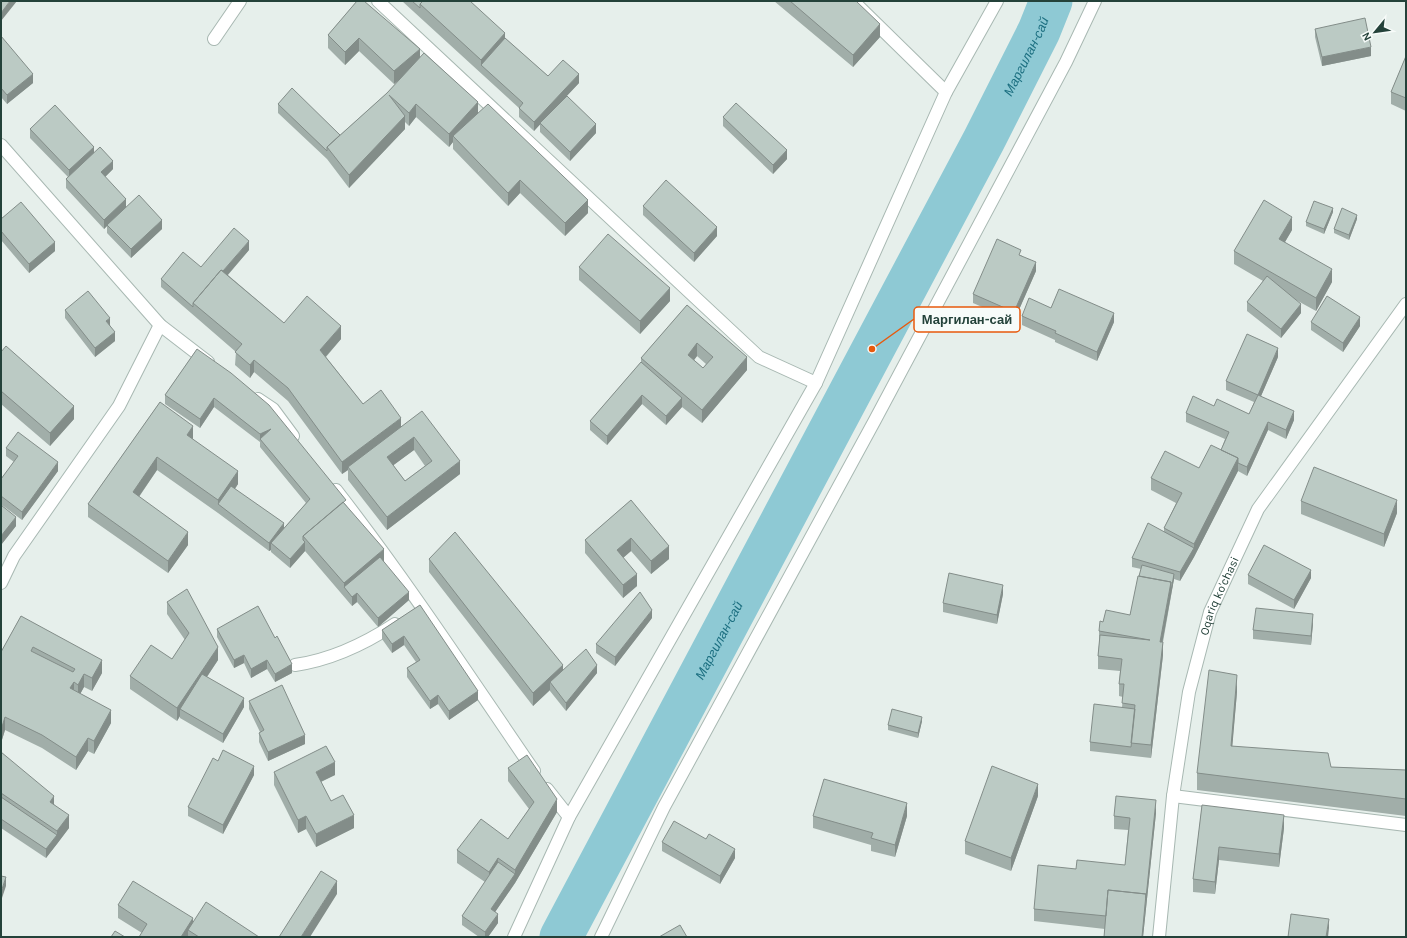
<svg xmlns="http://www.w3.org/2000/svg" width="1407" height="938" font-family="Karla,sans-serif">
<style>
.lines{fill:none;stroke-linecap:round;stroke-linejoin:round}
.river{stroke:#8ec9d4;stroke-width:43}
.minor-casing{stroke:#a8b8b2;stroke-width:14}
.minor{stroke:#fff;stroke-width:12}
.wall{fill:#a1aea9;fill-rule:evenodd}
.shaded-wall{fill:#838d89}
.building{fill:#bbcac4;stroke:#838d89;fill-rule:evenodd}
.labels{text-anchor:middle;stroke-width:4;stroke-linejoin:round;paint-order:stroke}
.street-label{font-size:12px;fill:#24423a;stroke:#f7fbf9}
.water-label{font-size:13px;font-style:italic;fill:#1c6f80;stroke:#f7fbf9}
.leader{fill:none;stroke:#e8590c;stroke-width:1.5}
.callout-dot{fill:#e8590c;stroke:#f7fbf9;stroke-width:1.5}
.callout{fill:#f7fbf9;stroke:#e8590c;stroke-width:1.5}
.callout-label{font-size:13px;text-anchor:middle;font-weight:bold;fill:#24423a}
</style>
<rect width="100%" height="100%" fill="#e6efeb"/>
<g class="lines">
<path class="river" id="s1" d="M561 937 984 140 1039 31 1051 1"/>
<defs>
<g id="minor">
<path d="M378 1 759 357 816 383"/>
<path d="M853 1 946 92"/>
<path d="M214 39 240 1"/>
<path d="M1 145 160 325 208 362"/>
<path d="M258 399 273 409 293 436"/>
<path d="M336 490C406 580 469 676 534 771"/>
<path d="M1 583 14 556 119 406 160 325"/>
<path d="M295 665C330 660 366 643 395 624"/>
<path d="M547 789 569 817"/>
<path d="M1173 796 1406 825"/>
<path d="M514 937 569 817 816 383 946 92 997 1"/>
<path d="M601 937 664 807 875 420 1066 62 1095 1"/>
<path id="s2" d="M1159 937 1173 796 1189 692 1210 612 1258 509 1406 304"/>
</g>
</defs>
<use href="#minor" class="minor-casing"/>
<use href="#minor" class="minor"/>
</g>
<path class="wall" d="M357 1 420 57 478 113 588 213 565 236 520 193 508 206 453 149V142L449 147 416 117 409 126 405 122V129L349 188 327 159 278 113V104L340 135 387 93 400 79 394 84 359 51 345 65 328 48V35Z
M402 1H470L505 38 548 76 579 83 555 108 596 133 570 161 540 132V124L534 131 519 117V108Z
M774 1H856L880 37 853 67Z
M1315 29 1371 56 1322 66 1315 37Z
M1 36 33 83 7 104 1 97Z
M1406 56V111L1391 104V92Z
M723 117 787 159 773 174 723 126Z
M30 129 94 153 113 169 105 177 126 207 162 229 131 258 107 233V226L104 229 66 188V179L68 177 30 138Z
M643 206 717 236 694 262 643 215Z
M1333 212 1324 234 1306 226V222Z
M1 219 55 251 29 273 1 240Z
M1357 219 1349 240 1334 233V229Z
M1292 230 1285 242 1332 282 1316 311 1296 300 1301 313 1281 338 1247 311V302L1263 281 1234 264V251Z
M249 250 228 275 284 323 341 339 326 357 363 404 401 427 460 474 387 530 348 480V470L342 474 288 401 254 372 250 378 235 365 236 352 161 287V279L201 267ZM414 450 425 466 405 481 393 465Z
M1021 255 1036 271 1014 321 973 303V294Z
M579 267 670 301 640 334 579 280Z
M687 305 747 370 702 423 682 407 666 425 642 404 607 445 590 430V421L641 362V358ZM697 356 706 364 703 368 694 360Z
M1051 308 1114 322 1097 361 1055 342V340L1022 325V316Z
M65 310 110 325 115 341 95 357 65 318Z
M1311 322 1360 326 1343 352 1311 330Z
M197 349 346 505 409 600 378 627 357 602 352 606 305 551 290 568 271 552V550L269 551 218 513 157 470 139 497 188 545 168 573 88 517V504L160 402 193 439 238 484 235 489 284 528 306 503 260 447V442L214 407 200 428 165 404V395Z
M1 352 74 419 50 446 1 404Z
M1278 357 1261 396 1294 420 1286 439 1268 430 1247 476 1238 471 1194 557 1180 581 1174 579 1163 642V655L1151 758 1090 751V742L1122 707 1123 697 1119 696V684L1120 671 1098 669V656L1099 644V631L1103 622 1130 615 1141 569 1132 567V558L1164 531V528L1176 503 1151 490V478L1199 468 1221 450 1225 439 1186 422V413L1214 406 1249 414 1254 402 1226 390V381Z
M6 448 58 471 22 520 2 505 16 526 1 545V479L14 462 6 456Z
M631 500 669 559 651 574 631 551 623 558 637 586 623 598 585 553V540Z
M1301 501 1397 513 1384 547 1301 514Z
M429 559 563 670 597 673 566 711 550 691V690L533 706 429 572Z
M1248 575 1311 578 1294 609 1248 584Z
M1003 594 997 624 943 612V603Z
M167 602 218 660 207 677 244 707 223 743 180 718V716L177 721 130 689V676L172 659 185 640 167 614Z
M420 605 478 700 449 720 438 704 430 709 407 677V668L416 662 404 645 392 653 382 639V630Z
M21 616 102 673 92 691 84 687 80 694 111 723 94 754 88 751 76 770 42 748 5 730 1 743V652Z
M652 618 615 666 596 653V644Z
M1313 623 1311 645 1253 639V630Z
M217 629 292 673 275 682 267 669 251 678 244 663 234 668 217 637Z
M1237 692 1232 746 1331 767 1406 770V816L1197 790V773Z
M249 701 305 744 268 761 259 742V733L260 732 249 709Z
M922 721 918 738 888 730V725Z
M1 752 54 804 69 828 46 858 1 828Z
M218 761 254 775 223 834 188 816V807Z
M508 768 557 812 515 883 495 912 498 923 488 937H479L462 925V916L485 882 457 863V850L508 839 529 809 508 781Z
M274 772 335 775 321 782 331 801 354 828 316 847 306 829 298 833 274 785Z
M1038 796 1011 871 965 854V841Z
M1202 805 1284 828 1279 867 1219 860 1215 894 1193 892V879Z
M1156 813 1143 937H1104L1105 929 1034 921V909L1076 869 1125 865 1128 830 1114 829V816Z
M813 816H907L895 857 871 851V845L813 828Z
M662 842 735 858 720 884 662 851Z
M118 905 193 923 259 937H139L142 933 118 918Z"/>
<path class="shaded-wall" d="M10 1H17L1 21V13Z
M880 24V37L853 67V55Z
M505 33V46L481 65V60Z
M359 38V51L345 65V52Z
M1371 47V56L1322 66V57Z
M420 49V62L394 84V71Z
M33 74V83L7 104V95Z
M579 74V83L534 131V122Z
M478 102V115L453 136V142L449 147V134Z
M416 104V117L409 126V113Z
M405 116V129L349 188V175Z
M596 124V133L570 161V152Z
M94 147V155L69 179V170Z
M787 150V159L773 174V165Z
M113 161V169L101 181V172Z
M520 180V193L508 206V193Z
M126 199V208L107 225V226L104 229V220Z
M588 200V213L565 236V223Z
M1333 208V212L1324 234V229Z
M1357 215V219L1349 240V235Z
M1292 217V230L1279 252V239Z
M162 220V229L131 258V249Z
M717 227V236L694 262V253Z
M249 241V250L199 308 195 304Z
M55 242V251L29 273V264Z
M1036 262V271L1014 321V312Z
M1332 269V282L1316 311V298Z
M670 288V301L640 334V321Z
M1301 304V313L1281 338V329Z
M1114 313V322L1097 361V352Z
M1360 317V326L1343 352V343Z
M110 318V327L106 321Z
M341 326V339L320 363V350Z
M115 332V341L95 357V348Z
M697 343V356L688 368V355Z
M1278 348V357L1258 403V395Z
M747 357V370L702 423V410Z
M254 360V372L250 378V365Z
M642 395V404L607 445V436Z
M214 398V407L200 428V419Z
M682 398V407L666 425V416Z
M74 406V419L50 446V433Z
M1294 411V420L1286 439V430Z
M401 418V431L348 467V470L342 474V462Z
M1268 422V430L1247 476V467Z
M193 426V439L187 448V435Z
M271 429 260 439V443V434Z
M414 437V450L387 470V457Z
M157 457V470L133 505V492Z
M1238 458V471L1194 557V544Z
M460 461V474L387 530V517Z
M58 462V471L22 520V512Z
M238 471V484L222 507 218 504V500Z
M1397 500V513L1384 547V534Z
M16 517V526L1 545V536Z
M284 523V532L271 543V550L269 551V543Z
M188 532V545L168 573V561Z
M631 538V551L617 563V550Z
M305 542V551L290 568V559Z
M669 546V559L651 574V561Z
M1194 548V557L1180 581V572Z
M384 549V562L344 587V583Z
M1311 570V578L1294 609V600Z
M637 574V586L623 598V585Z
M1174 574V579L1160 655V642L1171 582Z
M1003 585V594L997 624V615Z
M409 592V600L378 627V618Z
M357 593V602L352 606V597Z
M652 610V618L615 666V657Z
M1313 614V623L1311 645V636Z
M404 636V645L392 653V644Z
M1163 642V655L1151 758V745Z
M218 647V660L184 711 180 709V716L177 721V708Z
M244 655V663L234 668V660Z
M102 660V673L92 691V678Z
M267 660V669L251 678V669Z
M292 664V673L275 682V674Z
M563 665V678L550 682V690L533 706V693Z
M597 665V673L566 711V703Z
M84 674V687L78 698V685Z
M1237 675V692L1231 762V746Z
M74 682V695L70 688Z
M478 691V700L449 720V711Z
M438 695V704L430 709V701Z
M244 698V707L223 743V734Z
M111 710V723L94 754V741Z
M5 717V730L1 743V730Z
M922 717V721L918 738V733Z
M305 735V744L268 761V752Z
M88 738V751L76 770V757Z
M335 762V775L316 784V772Z
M254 766V775L223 834V825Z
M1038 784V796L1011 871V858Z
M54 796V808L50 802Z
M557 799V812L515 883 491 918V909L515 874V870Z
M1156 800V813L1143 937H1142Z
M907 803V816L895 857V845Z
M69 815V828L57 844V831Z
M354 815V828L316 847V834Z
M1284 815V828L1279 867V854Z
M306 816V829L298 833V820Z
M57 835V844L46 858V849Z
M1219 847V860L1215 894V882Z
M735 849V858L720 884V876Z
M498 858V871L489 885V872Z
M6 877V886L1 901V892Z
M337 881V894L310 937H301Z
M498 914V923L488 937H485V932Z
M193 918V931L188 930V937H181Z
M1329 919V928L1328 937H1326Z"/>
<path class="building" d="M1 1H10L1 13Z
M357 1H364L420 49 394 71 359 38 345 52 328 35Z
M412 1H423L420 4V8Z
M423 1H470L505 33 481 60 420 4Z
M790 1H856L880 24 853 55Z
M1365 18 1371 47 1322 57 1315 29Z
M1 36 33 74 7 95 1 88Z
M505 38 548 76 563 60 579 74 534 122 519 108 523 103 481 65Z
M424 53 478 102 449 134 416 104 409 113 389 95 405 116 349 175 327 147 387 93Z
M1406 56V98L1391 92Z
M292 88 340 135 327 147V151L278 104Z
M567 96 596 124 570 152 540 123Z
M736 103 787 150 773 165 723 117Z
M488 104 588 200 565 223 520 180 508 193 453 136Z
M55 105 94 147 69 170 30 129Z
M100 147 113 161 101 172 126 199 104 220 66 179Z
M666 180 717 227 694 253 643 206Z
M139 195 162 220 131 249 107 225Z
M1264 200 1292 217 1279 239 1332 269 1316 298 1234 251Z
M1314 201 1333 208 1324 229 1306 222Z
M21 202 55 242 29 264 1 231V219Z
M1342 208 1357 215 1349 235 1334 229Z
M234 228 249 241 223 271 221 270 193 303V307L161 279 183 252 201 267Z
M608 234 670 288 640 321 579 267Z
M997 239 1021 250 1019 255 1036 262 1014 312 973 294Z
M221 270 284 323 307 296 341 326 320 350 363 404 381 390 401 418 342 462 288 388 254 360 250 365 235 352 242 344 193 303Z
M1267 276 1301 304 1281 329 1247 302Z
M1059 289 1114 313 1097 352 1055 333 1056 331 1022 316 1029 298 1051 308Z
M88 291 110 318 106 321 115 332 95 348 65 310Z
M1327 296 1360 317 1343 343 1311 322Z
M687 305 747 357 702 410 641 358ZM697 343 713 357 703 368 688 355Z
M1247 334 1278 348 1258 395 1226 381Z
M6 346 74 406 50 433 1 391V352Z
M197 349 231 373 269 405 346 500 303 536V540L305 542 290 559 271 543 310 499 260 439 271 429 260 434 214 398 200 419 165 395Z
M641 362 682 398 666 416 642 395 607 436 590 421Z
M1258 395 1294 411 1286 430 1268 422 1247 467 1238 463V458L1221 450 1229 432 1186 413 1193 396 1214 406 1217 399 1249 414Z
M160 402 193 426 187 435 238 471 218 500 157 457 133 492 188 532 168 561 88 504Z
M422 411 460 461 387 517 348 467ZM414 437 432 461 405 481 387 457Z
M18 432 58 462 22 512 1 496V479L18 456 6 448Z
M1211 445 1238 458 1194 544 1164 528 1182 493 1151 478 1165 451 1199 468Z
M1314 467 1397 500 1384 534 1301 501Z
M231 486 284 523 269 543 218 504Z
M631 500 669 546 651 561 631 538 617 550 637 574 623 585 585 540Z
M343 502 384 549 344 583 303 536Z
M1 505 16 517 1 536Z
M1148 523 1194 548 1180 572 1132 558Z
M455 532 563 665 533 693 429 559Z
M1264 545 1311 570 1294 600 1248 575Z
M380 557 409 592 378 618 357 593 352 597 344 587Z
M1142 565 1174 574 1171 591V582L1139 576Z
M949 573 1003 585 997 615 943 603Z
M1138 576 1171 582 1160 642H1163L1151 745 1131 743 1135 705 1122 703 1124 684H1119L1122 659 1098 656 1100 635 1150 640 1099 631 1100 621 1103 622 1106 610 1130 615Z
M187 589 218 647 177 708 130 676 151 645 172 659 189 633 167 602Z
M640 592 652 610 615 657 596 644Z
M420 605 478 691 449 711 438 695 430 701 407 668 420 660 404 636 392 644 382 630Z
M258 606 275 638 277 636 292 664 275 674 267 660 251 669 244 655 234 660 217 629Z
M1256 608 1313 614 1311 636 1253 630Z
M21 616 102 660 92 678 84 674 78 685 74 682 70 688 111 710 94 741 88 738 76 757 42 735 5 717 1 730V652ZM33 647 75 669 73 672 31 651Z
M586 649 597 665 566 703 550 682Z
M1209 670 1237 675 1231 746 1328 753 1331 767 1406 770V799L1197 773Z
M202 674 244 698 223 734 180 709Z
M282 685 305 735 268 752 259 733 264 730 249 701Z
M1094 704 1135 709 1131 747 1090 742Z
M892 709 922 717 918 733 888 725Z
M326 746 335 762 316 772 331 801 343 795 354 815 316 834 306 816 298 820 274 772Z
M223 750 254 766 223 825 188 807 213 758 218 761Z
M1 752 54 796 50 802 69 815 57 831 1 793Z
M527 755 557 799 515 870 498 858 489 872 457 850 481 819 508 839 534 802 508 768Z
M992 766 1038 784 1011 858 965 841Z
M824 779 907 803 895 845 871 838 873 833 813 816Z
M1116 796 1156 800 1146 898V894L1108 890 1106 916 1034 909 1038 865 1076 869 1077 860 1125 865 1130 818 1114 816Z
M1 797 57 835 46 849 1 819Z
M1202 805 1284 815 1279 854 1219 847 1215 882 1193 879Z
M674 821 706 839 709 834 735 849 720 876 662 842Z
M498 862 515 874 491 909 498 914 485 932 462 916Z
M321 871 337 881 301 937H279Z
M1 876 6 877 1 892Z
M133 881 193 918 181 937H139L147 924 118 905Z
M1108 890 1146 894 1142 937H1104Z
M206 902 259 937H199L188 930Z
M1291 914 1329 919 1326 937H1288Z
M680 925 687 937H659Z
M115 931 125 937H111Z"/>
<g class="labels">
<g class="street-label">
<text dy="4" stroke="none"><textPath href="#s2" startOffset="348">Oqariq ko'chasi</textPath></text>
</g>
<g class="water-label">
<text dy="5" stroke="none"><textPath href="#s1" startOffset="996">Маргилан-сай</textPath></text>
<text dy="5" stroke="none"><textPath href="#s1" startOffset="336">Маргилан-сай</textPath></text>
</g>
</g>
<path class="leader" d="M872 349L914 319"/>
<circle class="callout-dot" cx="872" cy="349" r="4"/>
<rect class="callout" x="914" y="307" width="106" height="25" rx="4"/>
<g class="callout-label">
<text x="967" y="324">Маргилан-сай</text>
</g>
<rect width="1407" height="938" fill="none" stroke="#24423a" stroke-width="4"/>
<g transform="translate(1375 32) rotate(241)" stroke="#f7fbf9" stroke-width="3" paint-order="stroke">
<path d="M0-3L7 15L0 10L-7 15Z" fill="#24423a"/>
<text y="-6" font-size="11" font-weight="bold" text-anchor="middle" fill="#24423a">N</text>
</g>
</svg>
